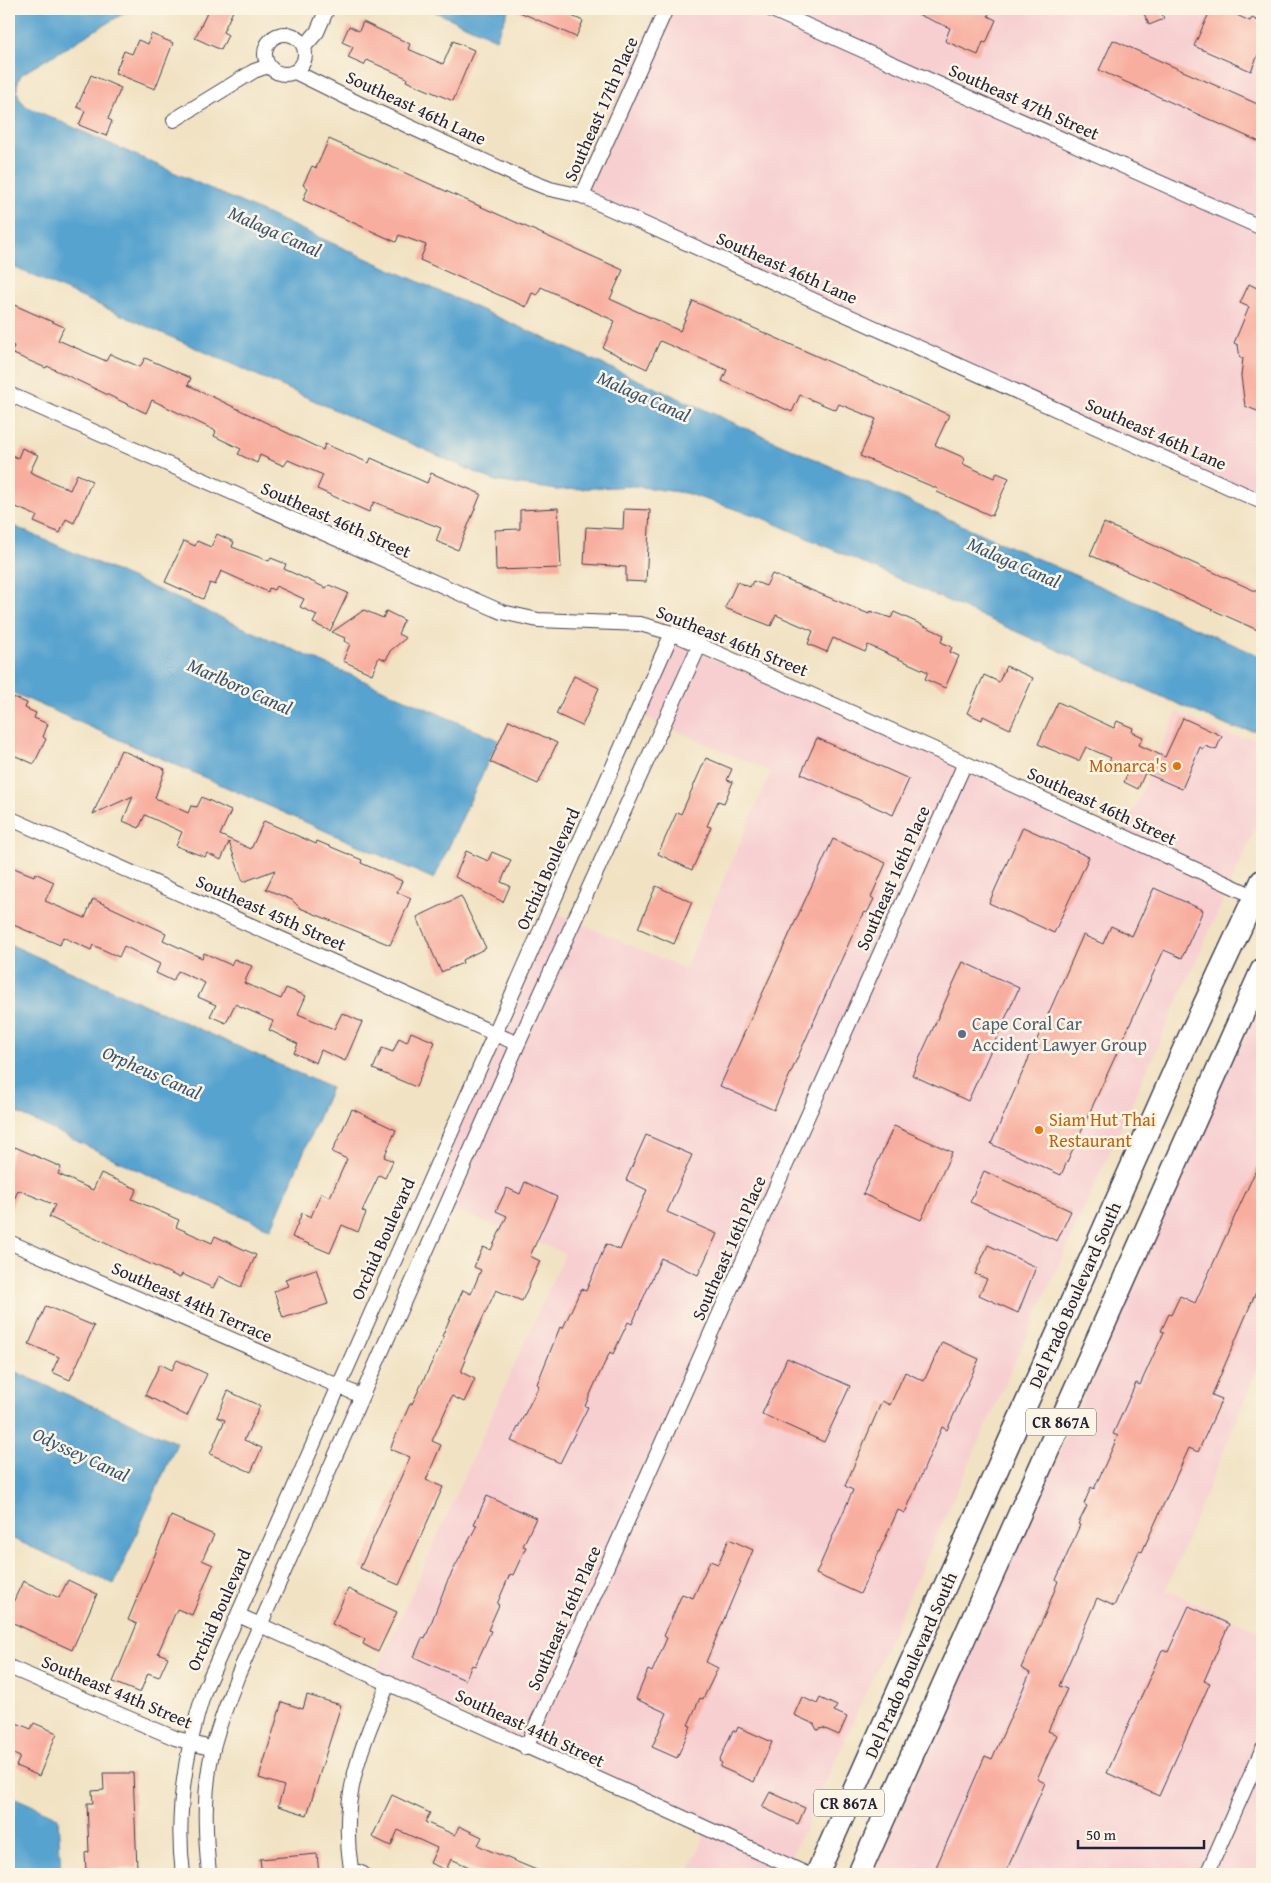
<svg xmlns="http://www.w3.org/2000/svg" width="1271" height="1883" font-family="'Gentium Book Plus',serif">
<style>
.built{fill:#f7cfd1}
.water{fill:#56a3cf;stroke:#3c6285}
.building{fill:#f8ae9f}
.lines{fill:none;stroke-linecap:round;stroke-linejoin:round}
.street-casing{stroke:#413f4f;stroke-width:16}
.primary-casing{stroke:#413f4f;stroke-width:25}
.street{stroke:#fff;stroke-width:14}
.primary{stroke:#fff;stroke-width:22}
.food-dot{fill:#e8710a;stroke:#fcf5e5;stroke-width:2}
.service-dot{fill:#5c6f8a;stroke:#fcf5e5;stroke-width:2}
.labels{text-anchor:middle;stroke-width:5;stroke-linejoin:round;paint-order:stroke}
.shield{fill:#fcf5e5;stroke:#63616e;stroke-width:1}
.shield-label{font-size:16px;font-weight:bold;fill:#22223b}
.street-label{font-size:18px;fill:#22223b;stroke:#fcf5e5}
.food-label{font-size:18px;fill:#c56008;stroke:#fcf5e5;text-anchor:end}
.service-label{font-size:18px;fill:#4e5e75;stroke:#fcf5e5;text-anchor:start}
.water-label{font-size:19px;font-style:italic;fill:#375676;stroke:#fcf5e5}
</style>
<rect width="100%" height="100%" fill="#fcf5e5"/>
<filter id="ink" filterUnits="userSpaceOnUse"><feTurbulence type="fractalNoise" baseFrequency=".02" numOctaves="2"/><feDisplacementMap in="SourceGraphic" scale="10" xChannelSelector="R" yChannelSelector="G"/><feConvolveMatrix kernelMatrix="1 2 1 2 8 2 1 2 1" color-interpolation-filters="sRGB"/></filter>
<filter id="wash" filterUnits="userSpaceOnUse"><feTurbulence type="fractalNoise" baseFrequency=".0096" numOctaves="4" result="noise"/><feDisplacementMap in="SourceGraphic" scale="20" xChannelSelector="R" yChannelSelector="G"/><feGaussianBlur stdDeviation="1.12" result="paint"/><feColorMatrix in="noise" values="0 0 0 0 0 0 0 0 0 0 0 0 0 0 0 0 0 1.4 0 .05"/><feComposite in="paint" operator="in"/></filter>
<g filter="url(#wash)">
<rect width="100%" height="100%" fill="#f1e2c3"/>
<path class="built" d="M657 9H1262V498L574 196Z
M666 643 718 661 1123 835 1177 712 1229 736 1262 739V814L784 1874H688L709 1824 375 1675 565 1253 427 1199 545 908 685 969 771 772 639 714Z
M1262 994V1358L1166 1590 1262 1632V1738L1250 1768 1262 1773V1874H873Z"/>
<path class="water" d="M9 9H131L22 74C14 84 16 100 28 107L1029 555 1262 657V731L1232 728 760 517 685 493 634 486 557 490 495 481 9 265Z
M429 9H509L496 39Z
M9 524 498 740 434 879 9 691Z
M9 944 331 1088 271 1229 144 1173 9 1109Z
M9 1369 177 1443 114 1584 9 1537Z
M9 1795 58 1817 61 1874H9Z"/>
<g id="blocks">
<path class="building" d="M209 9H234L223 32 228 35 221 50 195 38Z
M513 9H556L583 21 576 37Z
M905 9H991L988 16 996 20 986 43 983 42 978 55 945 41 950 28Z
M1142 9H1160L1164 19 1149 25Z
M1211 9H1223L1250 21 1252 18 1262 23V46L1251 71 1194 46Z
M363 22 410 44 408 49 443 64 453 41 474 50 453 101 406 81 407 78 367 60 364 65 348 58 353 47 342 42 349 26 359 31Z
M151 34 173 43 155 89 115 73 124 51 132 54 138 40 148 44Z
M1113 40 1262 106V143L1099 70Z
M91 75 121 88 108 119 112 121 106 136 79 125 85 111 77 107Z
M329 139 623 270 610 299 680 331 693 301 949 415 935 445 965 458 963 464 994 478 997 473 1009 478 992 516 937 492 938 489 860 456 876 419 839 404 836 410 800 395 792 412 722 381 727 370 660 341 647 369 603 348 615 321 541 287 537 295 532 293 526 307 420 260 426 245 399 235 396 242 303 200 308 188 303 185 312 166 316 168Z
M1262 276V413L1245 406 1241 376 1243 358H1240L1238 345 1234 343 1249 307 1240 303 1249 284 1257 288Z
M12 304 64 327 58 340 106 361 110 354 140 367 145 358 191 378 188 385 323 450 325 444 369 463 371 458 427 483 431 473 481 494 458 550 436 541 441 528 374 502 369 512 317 489 323 475 288 460 284 466 260 455 257 463 238 454 241 449 214 436 216 431 152 400 146 413 47 366 46 368 11 353 14 346 9 344V312Z
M22 448 38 455 30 472 70 490 77 474 92 481 74 523 66 519 60 533 34 522 37 516 9 504V454L18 458Z
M558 508 561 568 496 570 495 530 520 529V510Z
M624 509 650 510 646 582 626 581V567L584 564 586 527 623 529Z
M1104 523 1262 594V632L1090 555Z
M217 534 234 542 232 547 269 561 271 558 286 564 284 569 326 588 329 585 348 593 330 631 313 623 317 615 300 607 304 599 276 586 274 590 269 588 268 592 221 571 215 585 210 583 203 599 165 582 184 541 195 546 197 541 211 547Z
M772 574 869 614 870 611 891 618 894 612 944 635 941 642 952 647 950 652 959 656 945 688 925 679 928 672 868 645 865 652 833 638 827 652 808 644 813 631 776 615 771 626 725 608 737 582 750 587 753 581 766 586Z
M364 610 383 618 386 611 404 620 398 634 406 638 390 651 386 660 379 657 372 674 343 661 350 644 344 641 345 638 332 632Z
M1006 666 1033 678 1010 729 983 716 982 720 967 713 984 675 999 682Z
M574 676 599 688 582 726 556 714Z
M13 697 27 703 25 708 36 713 34 718 48 724 43 737 46 739 34 764 9 753V707Z
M1058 702 1114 728 1117 721 1133 728 1132 732 1143 737 1139 745 1165 757 1183 718 1222 736 1216 750 1205 746 1203 749 1200 747 1182 789 1145 773 1138 789 1124 782 1129 769 1109 761 1111 758 1086 747 1079 761 1038 744Z
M509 720 557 743 538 784 490 762Z
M817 738 909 779 893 815 801 774Z
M121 750 165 769 155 798 188 813 191 806 197 807 202 797 231 811 220 835 251 849 264 821 316 844 317 841 362 860 361 863 402 881 397 892 411 898 390 945 300 908 292 900 266 889 275 870 243 882 229 842 221 860 207 853 205 857 176 846 182 832 145 815 139 828 123 821 133 796 93 814Z
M706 758 732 769 727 780 733 782 724 803 718 801 707 826 711 827 692 870 658 854 677 812 681 814Z
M1023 827 1089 857 1054 933 989 903Z
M833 839 886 863 871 897 874 899 867 913 865 912 857 925 774 1110 720 1086Z
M466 851 488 861 492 852 511 860 501 882 510 886 503 902 455 877Z
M9 866 34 876 35 873 54 882 45 901 85 918 93 899 166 933 163 940 202 958 204 953 231 965 234 959 252 966 244 983 281 999 286 988 306 996 298 1014 334 1029 342 1013 362 1022 345 1061 321 1050 316 1063 294 1053 298 1044 269 1030 273 1021 235 1004 226 1023 210 1016 216 1005 198 997 205 983 178 971 173 981 156 973 160 964 124 946 119 957 93 945 91 950 63 937 60 945 9 923Z
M656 886 692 902 674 944 638 928Z
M1154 888 1203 910 1182 958 1164 950 1061 1175 991 1144 1083 935 1103 944 1111 926 1132 936Z
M461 896 486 948 462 960 463 963 441 972 417 917Z
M963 962 1019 988 968 1101 912 1075Z
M411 1032 435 1042 416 1087 373 1069 382 1048 393 1052 399 1038 407 1042Z
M352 1109 396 1130 384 1157 393 1161 385 1178 379 1175 362 1211 366 1213 358 1232 342 1225 330 1253 292 1237 302 1213 311 1217 321 1193 330 1197 347 1159 332 1152Z
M894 1126 952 1152 921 1220 863 1194Z
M646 1135 692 1155 667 1212 717 1234 698 1275 661 1258 632 1324 628 1322 613 1354 610 1352 598 1377 585 1406 588 1407 560 1463 511 1441 539 1386 537 1384 560 1327 563 1328 581 1289 586 1291 606 1244 620 1250 647 1190 626 1180Z
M15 1147 61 1167 58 1174 93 1190 101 1173 137 1189 132 1199 179 1220 176 1227 212 1243 215 1236 256 1255 241 1287 219 1276 213 1288 182 1274 180 1278 49 1217 55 1205 18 1190 9 1213V1160Z
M1262 1157V1278L1212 1395 1222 1399 1198 1452 1189 1448 1142 1552 1139 1551 1114 1606 1097 1598 1059 1686 1067 1689 1048 1731 1057 1735 1037 1779 1045 1783 1005 1874H933L985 1756 992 1759 1030 1673 1021 1668 1047 1610 1058 1581 1056 1580 1080 1525 1078 1524 1087 1506 1084 1504 1091 1487 1094 1489 1118 1436 1113 1434 1136 1383 1140 1385 1164 1332 1161 1331 1169 1314 1171 1315 1180 1296 1195 1303Z
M984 1171 1071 1211 1057 1241 970 1202Z
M525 1182 557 1197 530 1256 540 1261 522 1301 496 1290 464 1358 466 1360 461 1372 475 1379 464 1402 452 1396 432 1441 441 1445 426 1480 443 1487 399 1585 360 1568 410 1457 390 1449 410 1404H412L444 1337 442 1336 463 1290 471 1294 481 1270 474 1267 483 1247 491 1250 507 1216 496 1211 507 1188 520 1194Z
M988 1245 1036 1267 1018 1313 979 1295 987 1279 975 1274Z
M316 1269 328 1304 283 1318 274 1291 288 1286 285 1279Z
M46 1306 94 1326 70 1380 52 1372 59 1357 29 1344Z
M942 1342 979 1359 947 1430 942 1427 905 1513 898 1510 860 1594 816 1574 853 1490 845 1486 882 1401 890 1405 905 1372 924 1381Z
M787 1358 850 1386 824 1442 762 1414Z
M177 1360 207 1374 187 1416 145 1395 160 1364 172 1370Z
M228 1391 260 1406 244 1440 262 1448 251 1472 210 1454 225 1420 217 1417Z
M487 1496 536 1518 523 1546 526 1547 513 1575 510 1574 497 1604 499 1605 488 1630 491 1631 475 1666 472 1665 465 1680 414 1657 422 1638 425 1639 447 1582 477 1525 474 1524Z
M171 1516 214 1535 202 1560 213 1565 192 1615 177 1609 158 1653 168 1657 159 1677 148 1673 140 1693 113 1682 137 1624 128 1620Z
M729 1539 753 1550 706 1662 718 1668 703 1699 700 1698 688 1725 691 1726 677 1758 652 1747 667 1713 636 1699 648 1670 652 1672 667 1638 664 1636 682 1594 693 1598 710 1561 718 1564Z
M68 1580 97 1594 72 1650 9 1621V1611L23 1581 59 1598Z
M348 1589 397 1612 378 1652 363 1644 365 1639 332 1624Z
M1189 1606 1229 1624 1204 1681 1210 1683 1159 1796 1107 1773 1162 1650 1168 1652Z
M307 1695 341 1705 307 1815 278 1806 284 1786 259 1778 282 1702 303 1709Z
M802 1697 817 1704 820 1698 837 1706 834 1711 847 1717 839 1735 823 1728 817 1730 814 1724 794 1715Z
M9 1720 31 1729 34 1723 57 1733 39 1776 16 1766 20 1757 9 1752Z
M738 1727 772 1742 754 1782 720 1767 722 1763 719 1761 733 1730 736 1732Z
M103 1773H133L137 1868 86 1870 85 1853 89 1852 87 1803H93L92 1791 104 1790Z
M770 1792 805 1808 798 1824 762 1807Z
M392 1795 430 1813 425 1822 455 1835 459 1826 482 1837 478 1845 486 1849 546 1874H485L451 1859 446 1870 430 1863 437 1848 398 1830 391 1846 372 1837Z
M317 1854 319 1874H262L260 1859Z"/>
</g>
</g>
<g filter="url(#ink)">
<use href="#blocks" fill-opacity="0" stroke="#413f4f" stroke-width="1"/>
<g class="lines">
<defs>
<path id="street" d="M770 9 1262 228
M265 54a20 20 0 1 1 40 0a20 20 0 1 1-40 0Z
M304 47 317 32 327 9
M295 72 358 103 517 176 550 189 582 196 1262 502
M174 120 254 71 268 66
M582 196 666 9
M9 394 502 612 538 620 640 624 672 633 965 763 1262 900
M9 818 518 1044
M9 1242 361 1396
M238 1615 807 1874
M9 1667 175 1738 213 1749
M526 1748 965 763
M183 1874C175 1812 186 1748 205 1689L672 633
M209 1874C205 1832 203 1790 213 1748 219 1723 229 1699 238 1675L518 1044 700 644
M363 1874 351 1869C339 1797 361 1747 389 1682
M1207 1874 1262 1750"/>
<path id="primary" d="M817 1874 1189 1038 1262 881
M859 1874 1262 970"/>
</defs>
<use href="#street" class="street-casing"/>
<use href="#primary" class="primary-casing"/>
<use href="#street" class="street"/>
<use href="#primary" class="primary"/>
</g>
</g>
<g class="food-dot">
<circle cx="1177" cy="766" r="5"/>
<circle cx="1039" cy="1130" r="5"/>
</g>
<circle class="service-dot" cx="962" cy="1034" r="5"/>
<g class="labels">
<g class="shield">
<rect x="1026" y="1408.5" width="70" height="27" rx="4"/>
<rect x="814" y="1789.5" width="70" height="27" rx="4"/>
</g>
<g class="shield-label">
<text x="1061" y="1428">CR 867A</text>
<text x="849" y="1809">CR 867A</text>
</g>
<g class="street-label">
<text transform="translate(1024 102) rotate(24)" y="6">Southeast 47th Street</text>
<text transform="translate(416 108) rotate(25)" y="6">Southeast 46th Lane</text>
<text transform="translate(601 109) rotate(-66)" y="6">Southeast 17th Place</text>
<text transform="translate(787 268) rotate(24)" y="6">Southeast 46th Lane</text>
<text transform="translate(1156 434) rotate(24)" y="6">Southeast 46th Lane</text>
<text transform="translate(336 520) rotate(24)" y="6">Southeast 46th Street</text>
<text transform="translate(732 641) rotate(22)" y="6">Southeast 46th Street</text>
<text transform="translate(1102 806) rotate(25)" y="6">Southeast 46th Street</text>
<text transform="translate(548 869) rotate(-66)" y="6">Orchid Boulevard</text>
<text transform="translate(893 878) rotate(-66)" y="6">Southeast 16th Place</text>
<text transform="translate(271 913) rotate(24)" y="6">Southeast 45th Street</text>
<text transform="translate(383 1239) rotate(-66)" y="6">Orchid Boulevard</text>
<text transform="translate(729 1248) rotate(-66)" y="6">Southeast 16th Place</text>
<text transform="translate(1075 1295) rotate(-66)" y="6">Del Prado Boulevard South</text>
<text transform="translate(192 1302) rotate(24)" y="6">Southeast 44th Terrace</text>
<text transform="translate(219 1610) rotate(-66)" y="6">Orchid Boulevard</text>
<text transform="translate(564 1618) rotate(-66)" y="6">Southeast 16th Place</text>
<text transform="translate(911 1665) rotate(-66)" y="6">Del Prado Boulevard South</text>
<text transform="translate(117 1692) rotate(23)" y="6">Southeast 44th Street</text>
<text transform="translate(530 1728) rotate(25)" y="6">Southeast 44th Street</text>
</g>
<g class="food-label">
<text x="1167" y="772">Monarca's</text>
<text x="1049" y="1126" text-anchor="start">Siam Hut Thai<tspan x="1049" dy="21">Restaurant</tspan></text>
</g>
<g class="service-label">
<text x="972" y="1030">Cape Coral Car<tspan x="972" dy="21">Accident Lawyer Group</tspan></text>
</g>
<g class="water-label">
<text transform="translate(275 231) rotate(24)" y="7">Malaga Canal</text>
<text transform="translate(644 396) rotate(24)" y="7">Malaga Canal</text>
<text transform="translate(1014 562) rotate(24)" y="7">Malaga Canal</text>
<text transform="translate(240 686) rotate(24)" y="7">Marlboro Canal</text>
<text transform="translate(152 1072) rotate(24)" y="7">Orpheus Canal</text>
<text transform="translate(81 1454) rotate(25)" y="7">Odyssey Canal</text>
</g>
</g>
<rect width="1271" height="1883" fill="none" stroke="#fcf5e5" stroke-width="30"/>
<path d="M1078 1840v8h126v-8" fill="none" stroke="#22223b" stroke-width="2.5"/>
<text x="1086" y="1840" font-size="15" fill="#22223b" stroke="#fcf5e5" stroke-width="4" paint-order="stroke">50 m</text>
</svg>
